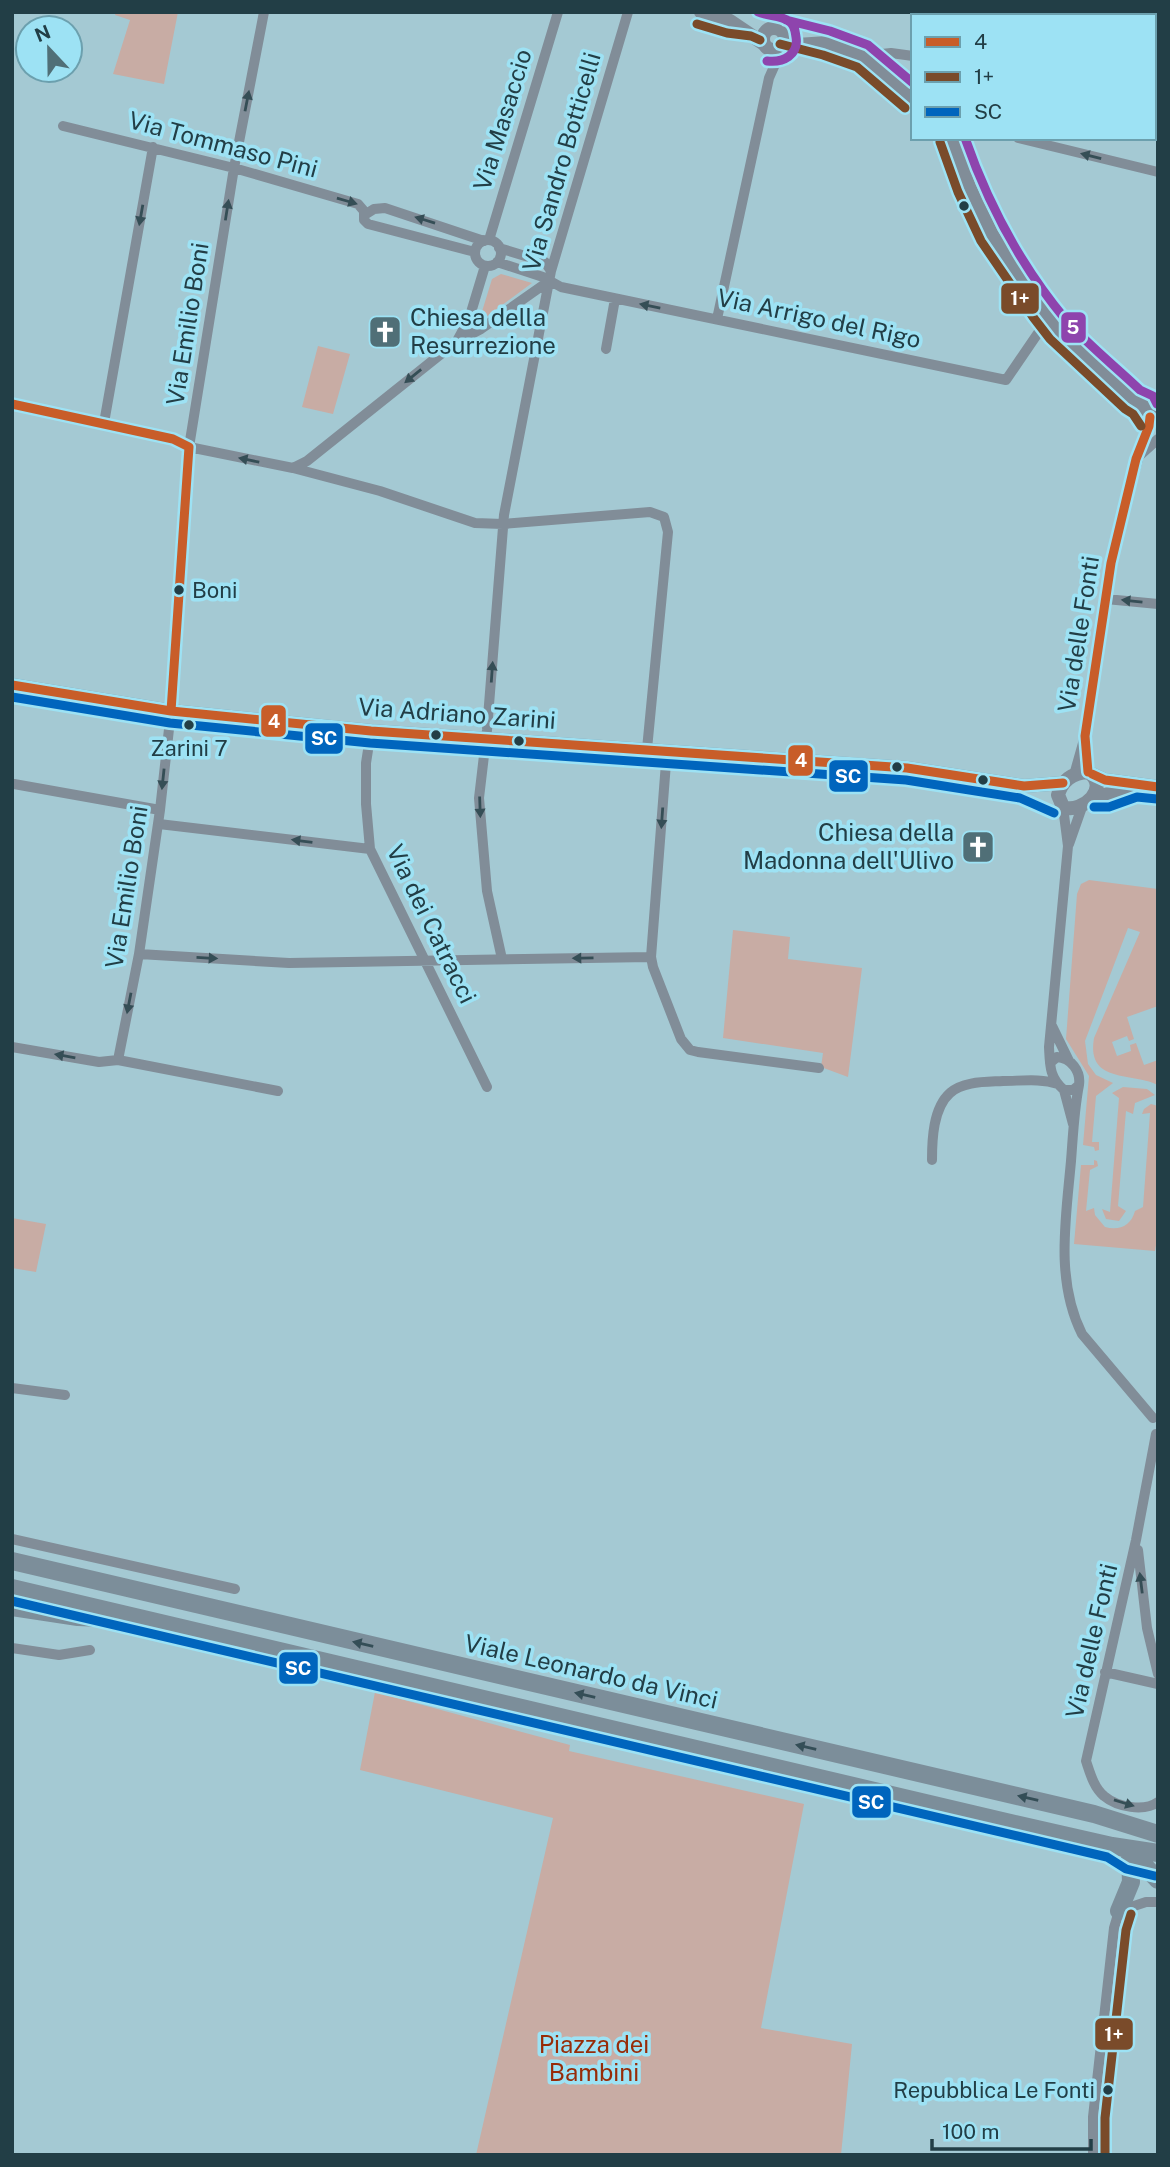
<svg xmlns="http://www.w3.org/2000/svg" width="1170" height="2167" font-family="'Public Sans',sans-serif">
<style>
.green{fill:#c8aca4}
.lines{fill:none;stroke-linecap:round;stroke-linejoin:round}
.minor{stroke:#818d98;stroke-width:10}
.tertiary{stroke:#818d98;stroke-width:14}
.trunk{stroke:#7c8e9a;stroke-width:18}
.bus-1-casing{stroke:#9de2f4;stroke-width:14}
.bus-2-casing{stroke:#9de2f4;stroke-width:14}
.bus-3-casing{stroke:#9de2f4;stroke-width:14}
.bus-4-casing{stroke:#9de2f4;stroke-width:14}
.bus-1{stroke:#c85d29;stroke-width:9}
.bus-2{stroke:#7a4b2a;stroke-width:9}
.bus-3{stroke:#0065bd;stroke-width:9}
.bus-4{stroke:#8e44ad;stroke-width:9}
.oneway{fill:#354e56}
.oneway2{fill:#344e57}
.bus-dot{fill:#223e46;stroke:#9de2f4;stroke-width:2.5}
.labels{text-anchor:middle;stroke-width:7;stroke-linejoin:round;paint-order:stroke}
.bus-label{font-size:22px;fill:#223e46;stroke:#9de2f4;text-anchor:start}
.street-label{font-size:24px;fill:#223e46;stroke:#9de2f4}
.poi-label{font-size:24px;fill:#223e46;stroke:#9de2f4;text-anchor:start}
.park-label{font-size:24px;fill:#972c08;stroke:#9de2f4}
.line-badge{stroke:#9de2f4;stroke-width:2.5}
.badge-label{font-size:19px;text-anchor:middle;font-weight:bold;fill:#fff}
</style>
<rect width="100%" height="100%" fill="#a4c9d3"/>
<path class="green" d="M116 12H178L164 84 113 74 130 20 115 15Z
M501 274 532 283 483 319 480 318 492 279Z
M318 346 350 354 333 414 302 407Z
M1089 880 1158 889V1006L1127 1017 1134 1039 1129 1041 1127 1036 1112 1042 1117 1056 1131 1051 1130 1045 1136 1043 1144 1065 1158 1060V1085C1132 1072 1086 1084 1094 1038L1140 932 1128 928 1085 1041 1088 1064 1096 1075 1113 1083 1096 1096 1092 1142H1099V1150L1095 1151 1094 1147 1083 1145 1089 1076 1066 1039 1077 894 1081 884Z
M733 930 790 937 788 959 862 968 848 1077 821 1067 823 1053 723 1038Z
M1123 1087 1147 1089 1155 1095 1135 1103 1133 1114 1126 1111 1118 1206 1126 1211 1119 1221 1106 1219 1102 1209 1110 1212 1119 1098 1112 1093Z
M1151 1104 1158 1106V1233L1155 1251 1074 1244 1081 1165H1094V1160L1097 1161 1098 1166 1090 1170 1086 1211 1094 1208 1095 1215 1105 1227C1119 1231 1131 1226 1135 1211L1143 1207 1150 1113 1142 1114 1144 1109Z
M12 1218 46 1224 36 1272 12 1268Z
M375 1692 570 1745 569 1751 804 1804 761 2028 852 2044 841 2155H476L553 1818 360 1770Z"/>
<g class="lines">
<path class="minor" d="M1115 16 1116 12
M775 28 781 12
M863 56 891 53 913 56
M1154 90H1158
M63 126 234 168 358 204 364 211V220L368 224 475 252
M1018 138 1158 172
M366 214 374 209 385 208 484 241
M489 240 558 12
M475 253a13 13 0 1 1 26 0a13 13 0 1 1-26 0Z
M499 248 545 262 551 271
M497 262 543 277 561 287 1006 380 1049 317
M717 319 769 78 777 60V50
M457 341 469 319 485 266
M606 349 615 299
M12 404 173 439 189 447 293 468 307 461 456 342 481 329 549 281
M104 423 153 147
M1138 457 1158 439
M293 468 380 491 475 523 503 524 650 512 664 517 668 532 647 749
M1106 599 1158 604
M371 731 366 763V804L370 849 487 1087
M667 750 651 957 653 967 681 1039 690 1050 698 1052 819 1068
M1074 775 1085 736 1116 537 1150 417
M14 784 160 810
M159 824 370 849
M1069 844 1082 807
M139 954 289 963 651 957
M502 959 487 891 479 798 487 730 504 515 551 271 628 12
M1052 1026 1069 1061
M12 1047 99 1062 118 1060 278 1091
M118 1060 139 954 160 810 171 711 189 447 234 168 264 12
M1050 1063 1057 1057C1071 1058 1081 1071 1079 1085L1073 1090H1064C1049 1077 1050 1065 1049 1047L1068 846 1063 807
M1079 1085C1074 1110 1073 1136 1071 1161 1066 1218 1055 1280 1082 1334L1153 1418
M1064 1090 1073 1124
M932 1160C932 1140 933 1108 950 1093 963 1081 987 1082 1003 1081 1021 1081 1040 1078 1058 1084
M12 1388 65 1395
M1156 1434 1136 1540 1086 1761C1090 1773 1094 1788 1104 1796 1117 1807 1144 1812 1158 1802
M12 1539 235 1589
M1138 1550 1147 1628 1158 1674
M12 1648 59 1655 90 1650
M1105 1672 1158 1684
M1093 2155V2117L1114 1928 1119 1911 1146 1902H1158"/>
<path class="tertiary" d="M701 12 730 21 764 44
M1087 12 1093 16
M763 39a11 11 0 1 1 22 0a11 11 0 1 1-22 0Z
M782 46 827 43 863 56 913 99
M1154 58 1158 61
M952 138 969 187 992 235 1043 310 1059 330 1090 360 1133 400 1145 406 1147 416 1152 418 1158 416
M1145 406 1151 401 1158 403
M12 685 171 711 371 731 907 768 1024 786 1063 783
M1088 772C1111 787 1083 814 1063 807L1058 795C1062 780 1073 773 1088 772Z
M1092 774 1105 780 1158 787
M1094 795H1106L1133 786"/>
<path class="trunk" d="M12 1561 1094 1814 1158 1834
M12 1588 1002 1821 1112 1846 1158 1853
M12 1607 78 1617 103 1618
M1139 1860 1158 1880
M1119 1911 1131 1882 1130 1857"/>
<defs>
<path id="bus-1" d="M12 404 173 439 189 447
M12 685 171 711 371 731 907 768 1024 786 1063 783
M171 711 189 447
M1088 772 1085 736 1111 563 1136 459 1149 426 1150 417
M1092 774 1105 780 1158 787"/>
<path id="bus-2" d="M697 24 727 33 751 36 760 40
M780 44 823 55 857 67 905 108
M940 142 958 192 981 241 1033 317 1050 339 1125 409 1133 414 1141 426
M1105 2155V2118L1126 1930 1131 1914"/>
<path id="bus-3" d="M12 697 170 723 370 743 906 780 1020 798 1054 813
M1094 807H1109L1137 797 1157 799
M12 1601 1107 1857 1126 1869 1155 1876"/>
<path id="bus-4" d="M758 12C769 17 780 14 790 22 795 26 795 31 796 37 799 55 783 63 767 61
M786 20 830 31 868 45 913 83
M965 138C988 204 1021 266 1066 320 1088 345 1116 367 1140 390L1153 396 1157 404"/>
</defs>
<use href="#bus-1" class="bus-1-casing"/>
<use href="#bus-2" class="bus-2-casing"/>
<use href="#bus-3" class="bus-3-casing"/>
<use href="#bus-4" class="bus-4-casing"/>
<use href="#bus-1" class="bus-1"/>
<use href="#bus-2" class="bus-2"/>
<use href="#bus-3" class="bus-3"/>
<use href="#bus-4" class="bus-4"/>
</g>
<defs><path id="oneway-solid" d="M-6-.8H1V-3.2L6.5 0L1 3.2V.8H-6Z" transform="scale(1.75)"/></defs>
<g class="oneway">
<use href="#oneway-solid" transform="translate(247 101) rotate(-79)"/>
<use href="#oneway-solid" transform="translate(1091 156) rotate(-166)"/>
<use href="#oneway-solid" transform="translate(347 201) rotate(16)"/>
<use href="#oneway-solid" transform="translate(227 210) rotate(-81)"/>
<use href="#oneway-solid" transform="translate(141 215) rotate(100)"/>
<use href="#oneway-solid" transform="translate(425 220) rotate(-163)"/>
<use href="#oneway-solid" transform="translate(650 306) rotate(-169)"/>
<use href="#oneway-solid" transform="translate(413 376) rotate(141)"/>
<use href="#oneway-solid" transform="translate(249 460) rotate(-168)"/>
<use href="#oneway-solid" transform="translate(1132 601) rotate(-174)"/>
<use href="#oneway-solid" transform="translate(492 672) rotate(-86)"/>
<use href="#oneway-solid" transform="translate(163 779) rotate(96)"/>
<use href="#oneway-solid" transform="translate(480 807) rotate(88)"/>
<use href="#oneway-solid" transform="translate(662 818) rotate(94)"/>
<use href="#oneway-solid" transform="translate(302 841) rotate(-173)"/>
<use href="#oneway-solid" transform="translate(207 958) rotate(3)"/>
<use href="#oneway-solid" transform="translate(583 958) rotate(179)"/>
<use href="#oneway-solid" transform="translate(129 1003) rotate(101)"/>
<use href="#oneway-solid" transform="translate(65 1056) rotate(-170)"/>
<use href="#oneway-solid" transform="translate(1141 1583) rotate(-97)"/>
<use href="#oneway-solid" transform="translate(1124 1803) rotate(17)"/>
</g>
<g class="oneway2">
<use href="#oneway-solid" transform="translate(363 1644) rotate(-167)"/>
<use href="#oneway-solid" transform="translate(585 1695) rotate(-167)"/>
<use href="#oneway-solid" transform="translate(806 1747) rotate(-167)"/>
<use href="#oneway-solid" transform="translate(1028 1798) rotate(-167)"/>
</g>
<defs>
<symbol id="church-square" viewBox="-11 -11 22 22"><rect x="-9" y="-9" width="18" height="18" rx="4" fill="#506f77" stroke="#9de2f4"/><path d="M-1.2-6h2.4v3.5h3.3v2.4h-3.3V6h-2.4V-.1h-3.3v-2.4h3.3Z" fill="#fff"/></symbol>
</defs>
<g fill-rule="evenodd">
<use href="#church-square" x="366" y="313" width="38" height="38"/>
<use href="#church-square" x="959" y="828" width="38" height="38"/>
</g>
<g class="bus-dot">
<circle cx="964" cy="206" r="6"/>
<circle cx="179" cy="590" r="6"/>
<circle cx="189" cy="725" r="6"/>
<circle cx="436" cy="735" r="6"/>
<circle cx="519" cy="741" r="6"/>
<circle cx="897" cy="767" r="6"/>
<circle cx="983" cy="780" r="6"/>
<circle cx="1108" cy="2090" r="6"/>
</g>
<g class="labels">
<g class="bus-label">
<text x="192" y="598">Boni</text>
<text x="189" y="756" text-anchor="middle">Zarini 7</text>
<text x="1095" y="2098" text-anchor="end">Repubblica Le Fonti</text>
</g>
<g class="street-label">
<text transform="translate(503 120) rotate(-73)" y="8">Via Masaccio</text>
<text transform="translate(223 145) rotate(15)" y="8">Via Tommaso Pini</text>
<text transform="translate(562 162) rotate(-74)" y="8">Via Sandro Botticelli</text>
<text transform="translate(819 319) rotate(12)" y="8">Via Arrigo del Rigo</text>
<text transform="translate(188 324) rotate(-81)" y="8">Via Emilio Boni</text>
<text transform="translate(1079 634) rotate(-81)" y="8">Via delle Fonti</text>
<text transform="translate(457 714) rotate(4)" y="8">Via Adriano Zarini</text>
<text transform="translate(127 887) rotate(-81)" y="8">Via Emilio Boni</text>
<text transform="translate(431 924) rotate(64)" y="8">Via dei Catracci</text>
<text transform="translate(1092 1641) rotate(-77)" y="8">Via delle Fonti</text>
<text transform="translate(591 1672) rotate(13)" y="8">Viale Leonardo da Vinci</text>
</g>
<g class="poi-label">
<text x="410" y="326">Chiesa della<tspan x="410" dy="28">Resurrezione</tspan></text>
<text x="954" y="841" text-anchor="end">Chiesa della<tspan x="954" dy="28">Madonna dell'Ulivo</tspan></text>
</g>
<g class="park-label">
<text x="594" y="2053">Piazza dei<tspan x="594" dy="28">Bambini</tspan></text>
</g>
</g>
<g class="line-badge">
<rect x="1000" y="282" width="40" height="33" rx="7" fill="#7a4b2a"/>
<rect x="1060" y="311" width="27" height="33" rx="7" fill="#8e44ad"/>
<rect x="260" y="704" width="27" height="34" rx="7" fill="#c85d29"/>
<rect x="304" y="722" width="40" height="33" rx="7" fill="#0065bd"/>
<rect x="787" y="744" width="27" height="33" rx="7" fill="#c85d29"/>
<rect x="828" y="759" width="41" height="34" rx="7" fill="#0065bd"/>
<rect x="278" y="1651" width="41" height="34" rx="7" fill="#0065bd"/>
<rect x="851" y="1785" width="41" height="34" rx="7" fill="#0065bd"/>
<rect x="1094" y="2017" width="40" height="34" rx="7" fill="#7a4b2a"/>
</g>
<g class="badge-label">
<text x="1020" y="305">1+</text>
<text x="1073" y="334">5</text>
<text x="274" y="728">4</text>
<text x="324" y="745">SC</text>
<text x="801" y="767">4</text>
<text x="848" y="783">SC</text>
<text x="298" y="1675">SC</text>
<text x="871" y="1809">SC</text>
<text x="1114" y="2041">1+</text>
</g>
<rect width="1170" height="2167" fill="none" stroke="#223e46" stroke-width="28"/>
<rect x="911" y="14" width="245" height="126" fill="#9de2f4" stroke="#6ca0ae" stroke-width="2"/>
<rect x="925" y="37" width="35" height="10" fill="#c85d29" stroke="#6ca0ae" stroke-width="2"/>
<text x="974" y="49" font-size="21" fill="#223e46">4</text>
<rect x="925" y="72" width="35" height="10" fill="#7a4b2a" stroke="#6ca0ae" stroke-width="2"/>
<text x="974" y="84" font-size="21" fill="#223e46">1+</text>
<rect x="925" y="107" width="35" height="10" fill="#0065bd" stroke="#6ca0ae" stroke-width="2"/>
<text x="974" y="119" font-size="21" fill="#223e46">SC</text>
<g transform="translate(49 49) rotate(338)"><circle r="33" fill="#9de2f4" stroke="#6ca0ae" stroke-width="2"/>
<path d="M0-5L12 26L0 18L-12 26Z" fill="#506f77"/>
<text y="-10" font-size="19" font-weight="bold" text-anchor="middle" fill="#223e46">N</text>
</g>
<path d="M932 2139v10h159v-10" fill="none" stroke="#223e46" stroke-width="3.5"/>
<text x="942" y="2139" font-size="21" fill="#223e46" stroke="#9de2f4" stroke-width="5" paint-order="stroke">100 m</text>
</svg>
